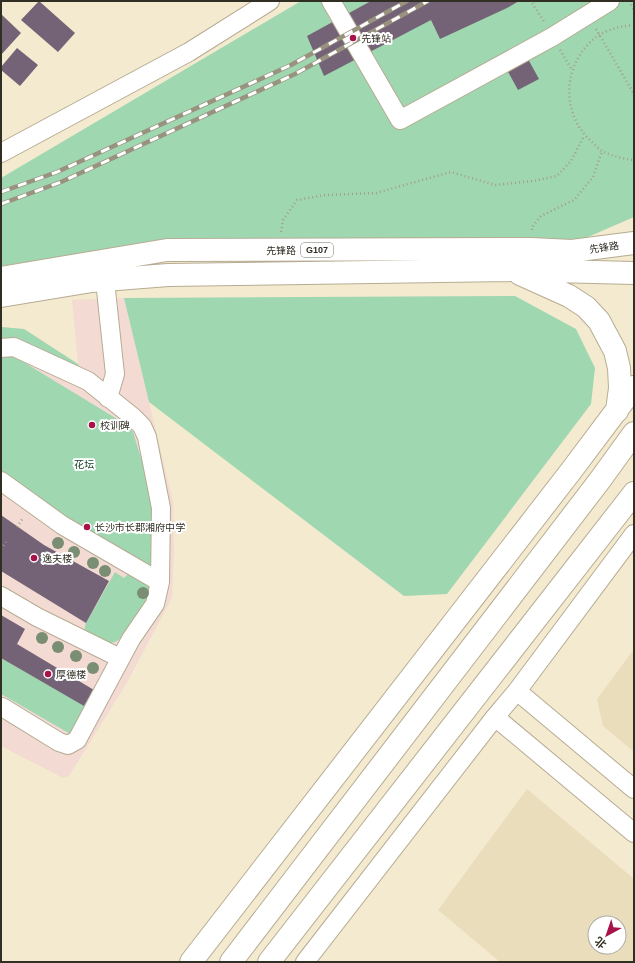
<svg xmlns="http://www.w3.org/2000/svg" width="635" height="963" font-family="Helvetica,'Noto Sans SC',sans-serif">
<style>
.built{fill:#eaddbc;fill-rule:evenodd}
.education{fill:#f3dad3}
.green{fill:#9fd7b1}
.building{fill:#746376}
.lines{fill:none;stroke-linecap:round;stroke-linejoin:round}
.minor-casing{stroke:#b6ac93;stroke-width:20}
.major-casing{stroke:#b6ac93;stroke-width:24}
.path{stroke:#a59d89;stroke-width:2.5;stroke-dasharray:1 3;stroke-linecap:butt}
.minor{stroke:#fff;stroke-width:18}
.major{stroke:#fff;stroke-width:22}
.rail-casing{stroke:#99927f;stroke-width:4.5}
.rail{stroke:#fff;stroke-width:3;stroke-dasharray:9;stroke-linecap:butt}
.tree{fill:#798e73}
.poi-dot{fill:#a71248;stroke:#fff;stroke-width:1.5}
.labels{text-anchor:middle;stroke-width:4;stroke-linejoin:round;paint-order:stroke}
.shield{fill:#fff;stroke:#6f6d65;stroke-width:1}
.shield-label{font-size:9px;font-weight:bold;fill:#312e23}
.poi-label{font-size:10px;fill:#312e23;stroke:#fff;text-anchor:start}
.street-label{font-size:10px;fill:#312e23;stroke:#fff}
.park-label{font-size:10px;fill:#144227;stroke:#fff}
</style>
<rect width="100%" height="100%" fill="#f4eacf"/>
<path class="built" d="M634 649V752L603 726 597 699Z
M527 789 634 879V962H500L438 910ZM595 923H619V947H595Z"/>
<path class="education" d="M124 298 173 502 174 552 172 598 125 686 69 776 63 778 1 746V327L24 329 78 364 72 300Z"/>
<path class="green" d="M301 1H634V217L581 240 177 239 1 266V178Z
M515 296 576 329 595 368 591 404 447 594 404 596 149 402 124 298Z
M1 327 24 329 78 364 85 377 1 343Z
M7 352 127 425 133 432 144 468 154 518 151 565 144 564 66 520 1 471V353Z
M115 572 124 578 127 575 131 574 144 579 152 589 150 602 127 635 115 642 106 644 83 635 86 623Z
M1 658 88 708 72 735 1 694Z"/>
<path class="building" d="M39 1 75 33 58 52 21 20Z
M371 1H519L507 8 440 39 431 20 324 76 307 36Z
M1 14 21 33 1 55Z
M17 48 38 65 20 86 1 70V67Z
M528 59 539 79 518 90 507 70Z
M1 515 44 545 109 581 86 623 1 571Z
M1 615 25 629 17 644 94 690 84 706 1 658Z"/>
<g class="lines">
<defs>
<path id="minor" d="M331 1 400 120 552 37 610 1
M1 153 189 52 270 1
M105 281 115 374 108 398
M1 348 14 347 88 381 133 417 142 426 147 437 161 508 160 582 155 604 131 639 77 740 68 745 59 742 2 707 1 709
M1 481 62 525 160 582
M1 596 37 617 120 658
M517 691 634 789
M495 717 634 833
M305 962 495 717 517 691 634 534"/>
<path id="major" d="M520 274 569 296 586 307 599 321 615 351 619 368 620 388 617 411
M1 278 167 250 531 249 572 251 634 243
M1 296 92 281 168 275 512 270 634 273
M191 962 571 471 634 387
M231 962 600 480 634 433
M269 962 634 493"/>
</defs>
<use href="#minor" class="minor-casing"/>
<use href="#major" class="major-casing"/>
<path class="path" d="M535 1 532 3 545 23
M629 1 634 10
M634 25C622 26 609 29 599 35 562 61 559 114 593 143 596 146 599 149 602 151 612 156 623 159 634 160
M596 29 634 94
M560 50 572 70
M532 230V227L541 216 574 200 593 177 602 151
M281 232 283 220 297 200 325 195 376 193 451 172 495 185 533 181 557 176 571 161 584 136
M17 527 23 518
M1 549 6 542"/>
<use href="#minor" class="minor"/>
<use href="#major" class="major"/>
<defs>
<path id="rail" d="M1 192 57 172 291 65 407 1
M1 204 61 182 295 74 428 1"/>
</defs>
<use href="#rail" class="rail-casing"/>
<use href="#rail" class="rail"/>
</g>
<g class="tree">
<circle cx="58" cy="543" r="6"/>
<circle cx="74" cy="552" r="6"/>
<circle cx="93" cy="563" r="6"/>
<circle cx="105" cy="571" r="6"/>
<circle cx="143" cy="593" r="6"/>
<circle cx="42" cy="638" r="6"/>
<circle cx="58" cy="647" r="6"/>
<circle cx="76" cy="656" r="6"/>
<circle cx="93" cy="668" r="6"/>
</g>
<g class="poi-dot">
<circle cx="353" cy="38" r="4"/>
<circle cx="92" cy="425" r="4"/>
<circle cx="87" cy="527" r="4"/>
<circle cx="34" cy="558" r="4"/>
<circle cx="48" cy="674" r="4"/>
</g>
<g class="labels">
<rect class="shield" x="301" y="243" width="32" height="14" rx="3"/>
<g class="shield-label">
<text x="317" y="253">G107</text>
</g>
<g class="poi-label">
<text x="361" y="42">先锋站</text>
<text x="100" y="429">校训碑</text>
<text x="95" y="531">长沙市长郡湘府中学</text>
<text x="42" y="562">逸夫楼</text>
<text x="56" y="678">厚德楼</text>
</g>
<g class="street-label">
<text transform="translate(604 247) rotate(-8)" y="4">先锋路</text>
<text x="281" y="254">先锋路</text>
</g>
<g class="park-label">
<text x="84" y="468">花坛</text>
</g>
</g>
<rect width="635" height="963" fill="none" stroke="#312e23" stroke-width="4"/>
<g transform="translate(607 935) rotate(220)"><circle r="19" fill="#ffffff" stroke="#adaba7"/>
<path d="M0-3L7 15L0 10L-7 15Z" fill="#a71248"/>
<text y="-6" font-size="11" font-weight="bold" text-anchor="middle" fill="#312e23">北</text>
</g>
</svg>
